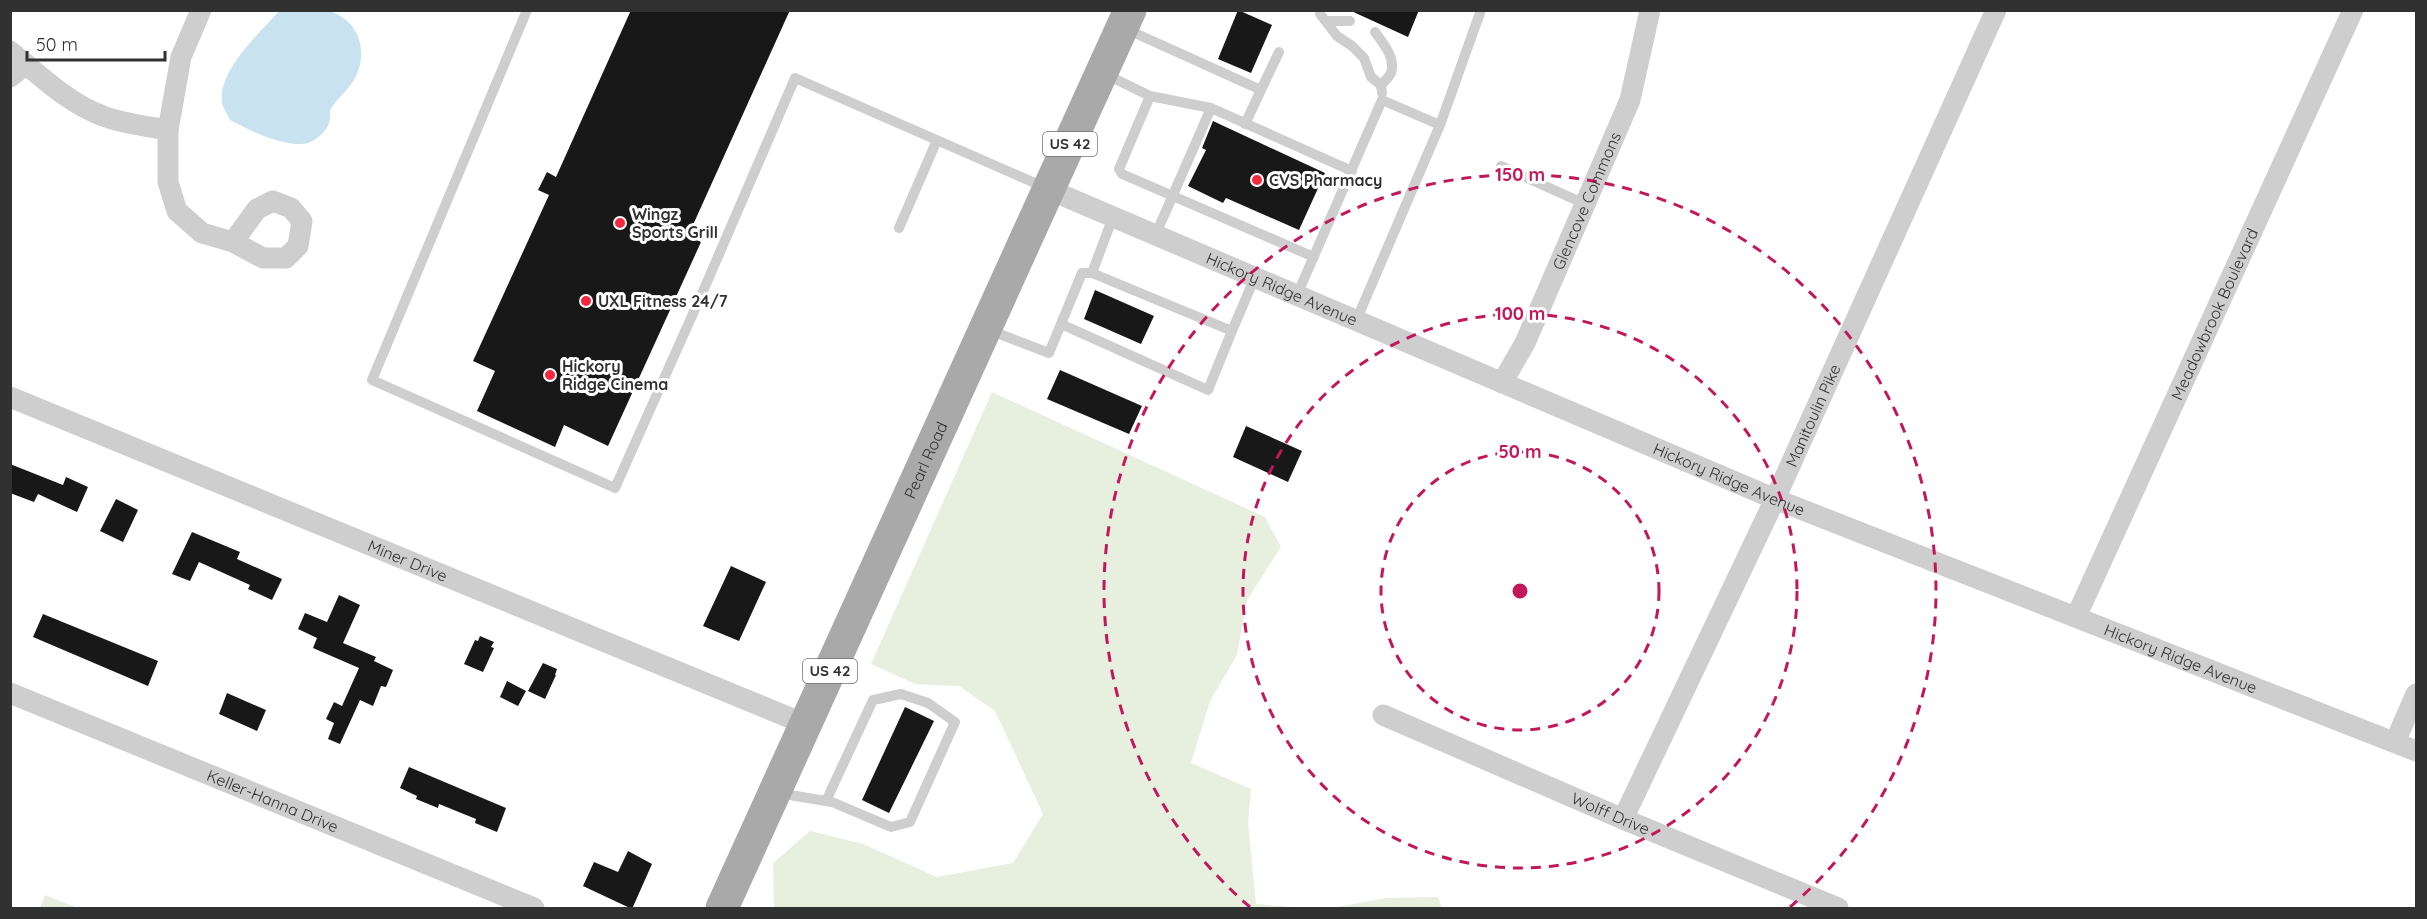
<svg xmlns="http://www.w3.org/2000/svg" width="2427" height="919" font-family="Quicksand,sans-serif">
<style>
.green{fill:#e7efde}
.water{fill:#c9e2ef}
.building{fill:#181818}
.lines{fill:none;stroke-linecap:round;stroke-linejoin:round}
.service{stroke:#cecece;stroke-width:10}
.minor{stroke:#cecece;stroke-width:21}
.primary{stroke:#a9a9a9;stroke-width:33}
.ring{fill:none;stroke:#c2185b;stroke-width:3;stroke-dasharray:10 8}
.poi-dot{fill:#f3283c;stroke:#fff;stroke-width:2}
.labels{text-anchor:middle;stroke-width:6;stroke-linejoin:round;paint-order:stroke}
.shield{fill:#fff;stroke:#6f6f6f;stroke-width:1.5}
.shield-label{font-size:15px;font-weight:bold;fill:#313131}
.poi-label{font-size:16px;font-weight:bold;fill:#313131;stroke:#fff;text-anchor:start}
.street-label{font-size:16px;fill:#313131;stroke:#fff}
.centre{fill:#c2185b;stroke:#fff;stroke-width:3}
.ring-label{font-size:18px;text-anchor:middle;font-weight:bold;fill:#c2185b;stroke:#fff;stroke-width:6;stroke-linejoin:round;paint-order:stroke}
</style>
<rect width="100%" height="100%" fill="#fff"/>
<path class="green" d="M992 392 1265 517 1281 547 1247 600 1237 655 1210 701 1191 763 1251 789 1248 823 1256 904 1305 908H774L773 863 810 831 863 844 937 877 1013 863 1043 814 995 711 959 686 915 684 871 664Z
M45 895 78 908H40Z
M1438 897 1442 908H1331L1387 898Z"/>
<path class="water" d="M280 10 330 11C359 21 369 51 355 78 349 89 339 97 332 107 329 112 330 115 330 120 328 130 317 140 308 143 286 149 249 130 230 120 227 114 223 108 222 102 218 70 260 33 280 10Z"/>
<path class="building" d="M631 10H790L688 236 701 242 608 446 564 425 555 447 477 411 495 371 473 361 549 195 538 190 547 172 556 177Z
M1238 10 1272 25 1251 73 1218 59Z
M1349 10H1419L1408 37Z
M1213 121 1325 173 1299 230 1226 198 1223 203 1188 186 1206 150 1202 148Z
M1095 290 1154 316 1141 344 1084 319Z
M1060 370 1142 406 1129 434 1047 399Z
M1246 426 1302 451 1288 482 1233 457Z
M10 464 63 485 66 477 88 487 77 512 38 494 34 502 10 493Z
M116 499 138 510 123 542 100 531Z
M192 532 240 552 237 559 282 579 272 600 248 589 250 585 199 562 190 581 172 574Z
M731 566 766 582 739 641 703 626Z
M339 595 360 605 343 643 376 657 374 661 393 670 386 687 381 686 373 706 360 700 340 744 328 739 334 723 326 719 334 702 342 706 359 668 313 648 317 638 298 629 305 613 327 622Z
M43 614 158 661 148 686 33 637Z
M480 636 494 642 491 647 494 648 483 672 464 664 475 640 478 641Z
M543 663 557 669 555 675H556L545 699 528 691Z
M507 681 526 691 518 706 500 697Z
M227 693 266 710 257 731 219 714Z
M905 707 934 721 889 813 862 800Z
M409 767 506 808 497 832 475 823 476 819 439 804 438 808 416 799 417 796 400 788Z
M628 851 652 864 632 909 583 886 594 862 618 872Z"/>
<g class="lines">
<path class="service" d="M527 10 372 380 615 488 704 289 795 78 1044 187
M1320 14 1337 36 1352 46 1364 58 1371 77 1381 85
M1328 21H1350
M1126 29 1261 90 1279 52
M1375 32C1383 43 1396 58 1391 73 1389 77 1384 82 1381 85L1382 93
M1105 74 1150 96 1211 108 1155 236
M1150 96 1119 169 1122 174 1314 257
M1211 108 1352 171
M1245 124 1261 90
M1440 125 1481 10
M1501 166 1585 204
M1113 217 1092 273 1232 331 1255 277
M899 228 937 140
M1297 295 1382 100 1440 125 1356 321
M1061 324 1208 390 1232 331
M989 330 1049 353 1082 273H1092
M778 793 832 802 891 827 910 822 955 722 928 703 901 694 873 700 826 801"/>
<g class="minor">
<path d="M201 10 181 57 168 130V182L177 211 202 233 233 242 263 258H286L298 246 302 221 291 208 273 201 257 209 233 242"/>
<path d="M10 51C38 74 69 104 103 116 124 124 146 126 168 130"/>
<path d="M10 77 26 64"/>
<path id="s1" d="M1050 190 1775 499 2416 751"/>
<path id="s2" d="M1502 383 1525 343 1630 100 1650 10"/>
<path id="s3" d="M10 397 805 724"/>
<path id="s4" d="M2076 617 2353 10"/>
<path id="s5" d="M10 693 534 908"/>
<path id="s6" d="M1383 715 1623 819 1838 908"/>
<path d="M2395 742 2416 694"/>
<path id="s7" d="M1623 819 1775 499 1996 10"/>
</g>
<path class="primary" id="s8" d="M722 908 1130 10"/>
</g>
<g class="ring">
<circle cx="1520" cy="591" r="139"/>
<circle cx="1520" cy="591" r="277"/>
<path d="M1250 907A416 416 0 1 1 1790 907"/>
</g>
<g class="poi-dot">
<circle cx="1257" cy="180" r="6"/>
<circle cx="620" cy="223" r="6"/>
<circle cx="586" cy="301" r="6"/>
<circle cx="550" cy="375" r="6"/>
</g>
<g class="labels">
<g class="shield">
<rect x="1043" y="132" width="54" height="24" rx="4.5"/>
<rect x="803" y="659" width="54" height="24" rx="4.5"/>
</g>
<g class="shield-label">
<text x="1070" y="149">US 42</text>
<text x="830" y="676">US 42</text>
</g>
<g class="poi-label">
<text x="1269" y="186">CVS Pharmacy</text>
<text x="632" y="220">Wingz<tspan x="632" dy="18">Sports Grill</tspan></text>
<text x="598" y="307">UXL Fitness 24/7</text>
<text x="562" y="372">Hickory<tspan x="562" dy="18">Ridge Cinema</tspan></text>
</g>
<g class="street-label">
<text dy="6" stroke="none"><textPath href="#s2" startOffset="201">Glencove Commons</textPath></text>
<text dy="6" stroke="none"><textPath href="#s1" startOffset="252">Hickory Ridge Avenue</textPath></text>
<text dy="6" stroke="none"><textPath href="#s4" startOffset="333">Meadowbrook Boulevard</textPath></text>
<text dy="6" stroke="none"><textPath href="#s7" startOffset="446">Manitoulin Pike</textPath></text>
<text dy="6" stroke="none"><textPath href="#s8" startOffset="492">Pearl Road</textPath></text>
<text dy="6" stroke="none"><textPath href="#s1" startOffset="738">Hickory Ridge Avenue</textPath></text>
<text dy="6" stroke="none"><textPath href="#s3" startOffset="430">Miner Drive</textPath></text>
<text dy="6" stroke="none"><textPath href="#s1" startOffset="1224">Hickory Ridge Avenue</textPath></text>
<text dy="6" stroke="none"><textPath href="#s5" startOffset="284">Keller-Hanna Drive</textPath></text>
<text dy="6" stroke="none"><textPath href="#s6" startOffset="248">Wolff Drive</textPath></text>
</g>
</g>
<circle cx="1520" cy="591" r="9" class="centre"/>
<g class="ring-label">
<text x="1520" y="181">150 m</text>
<text x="1520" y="320">100 m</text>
<text x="1520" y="458">50 m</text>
</g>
<rect width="2427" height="919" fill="none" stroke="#313131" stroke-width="24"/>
<path d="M27 51v9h138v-9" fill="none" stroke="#313131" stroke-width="3"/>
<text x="36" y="51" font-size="18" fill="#313131" stroke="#ffffff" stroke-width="4.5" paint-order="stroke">50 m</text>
</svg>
